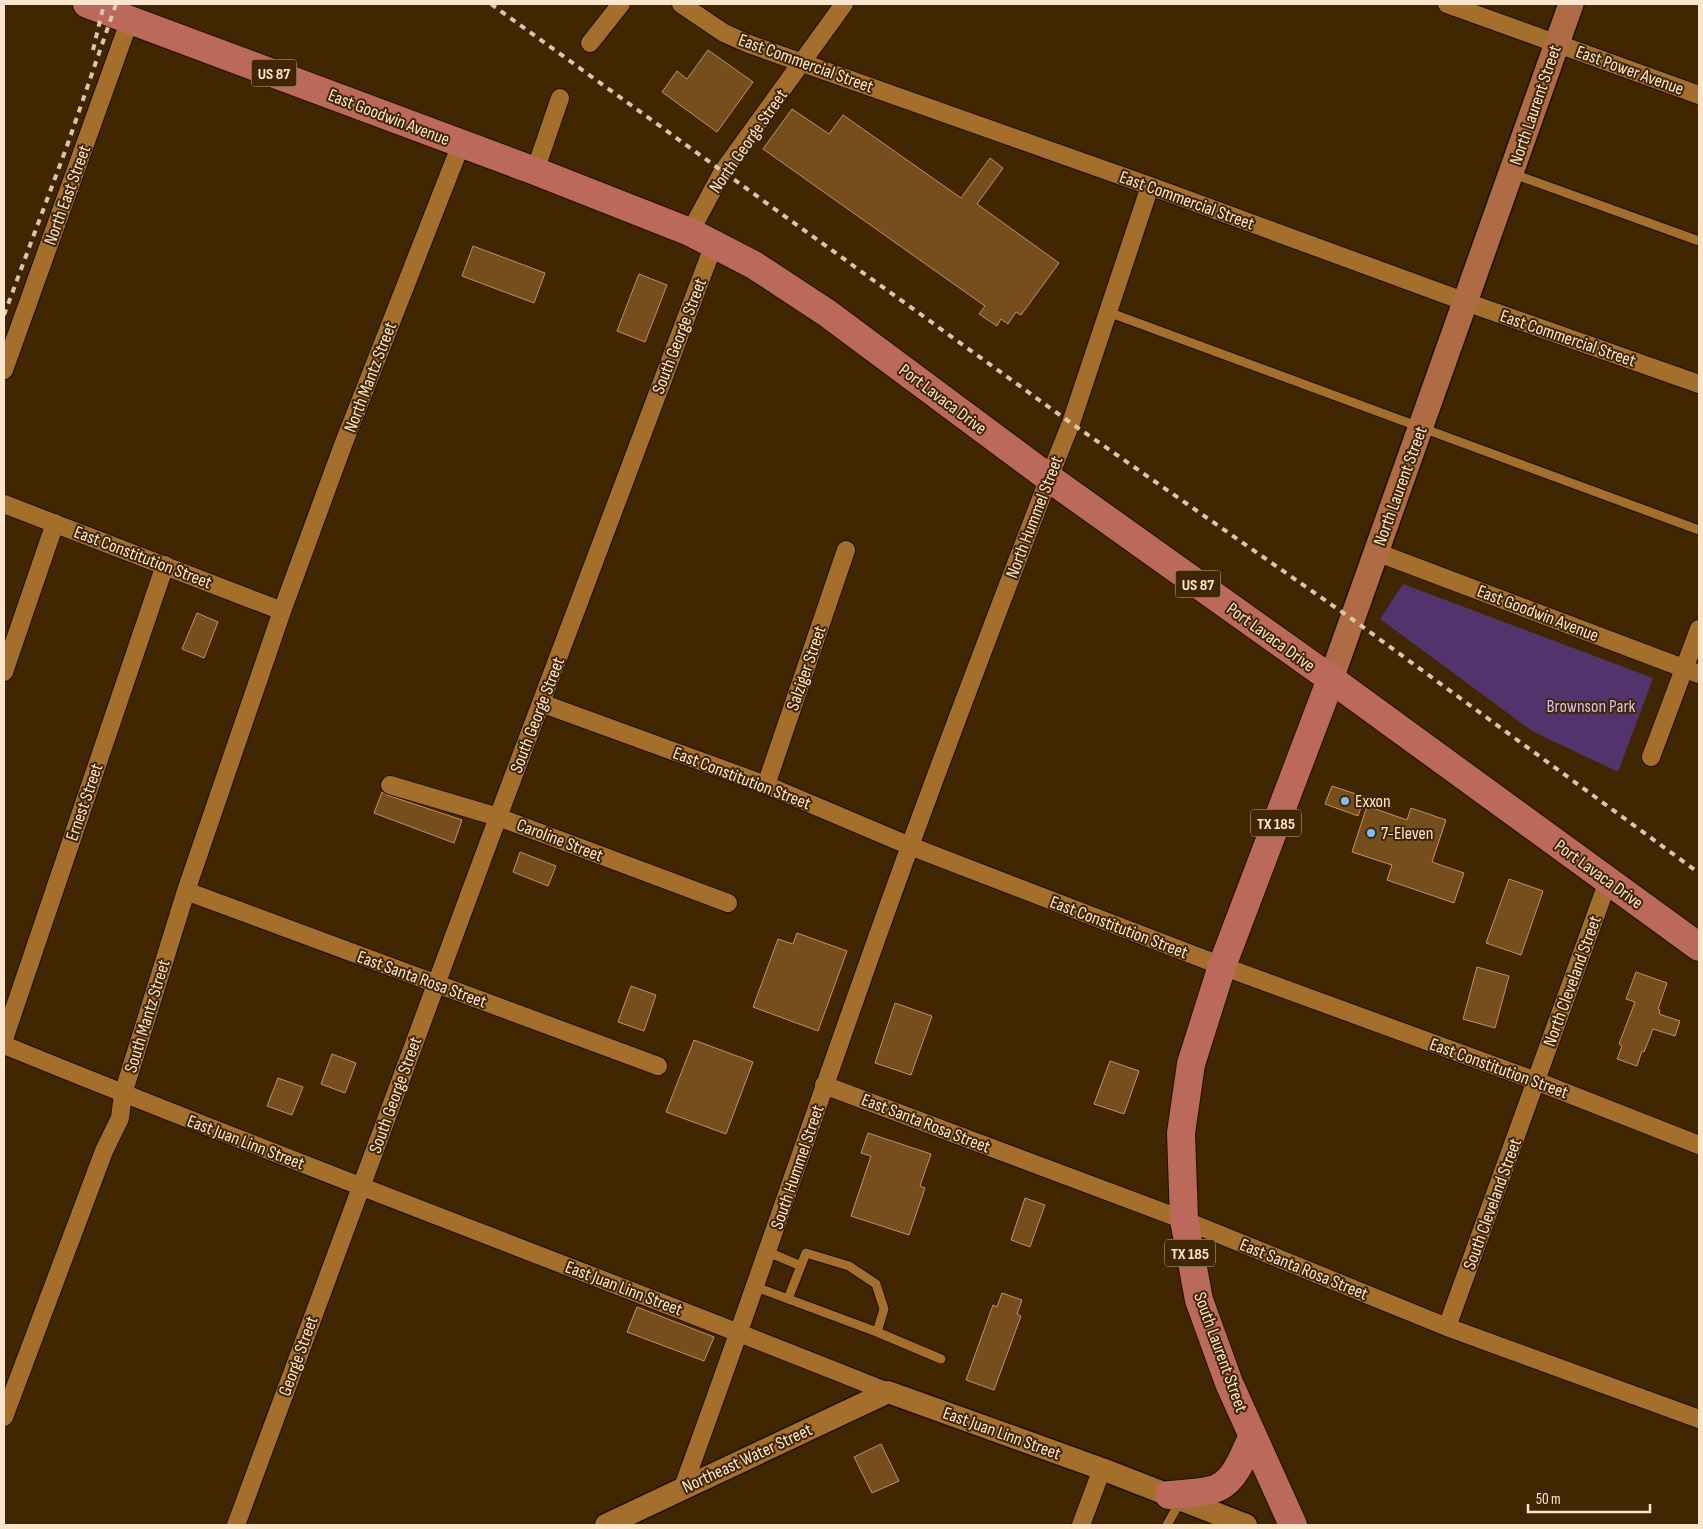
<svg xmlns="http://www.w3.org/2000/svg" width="1703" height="1529" font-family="'Sofia Sans Condensed',sans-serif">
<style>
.green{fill:#52336c}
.building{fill:#764e1d;stroke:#ca9152}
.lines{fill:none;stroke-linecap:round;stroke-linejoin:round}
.service-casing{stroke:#211100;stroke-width:11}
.minor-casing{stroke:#211100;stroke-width:20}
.tertiary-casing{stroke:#211100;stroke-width:25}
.secondary-casing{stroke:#211100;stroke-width:28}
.primary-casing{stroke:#211100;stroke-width:30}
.service{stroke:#a46e2d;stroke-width:9}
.minor{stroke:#a46e2d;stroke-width:18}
.tertiary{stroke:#a46e2d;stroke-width:22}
.secondary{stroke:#af6b44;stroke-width:25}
.primary{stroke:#ba695b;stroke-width:28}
.rail{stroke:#ddc5aa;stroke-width:4;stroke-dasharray:6 6;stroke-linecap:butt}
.poi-dot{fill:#7ebef9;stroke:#412602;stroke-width:2}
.labels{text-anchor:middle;stroke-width:4;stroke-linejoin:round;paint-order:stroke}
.shield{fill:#412602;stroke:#c5ac8f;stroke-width:1}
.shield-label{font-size:16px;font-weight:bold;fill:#fde5cc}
.street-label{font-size:18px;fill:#fde5cc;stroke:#412602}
.park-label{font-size:18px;fill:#dabef5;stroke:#412602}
.poi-label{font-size:18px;fill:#fde5cc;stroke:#412602;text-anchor:start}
</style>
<rect width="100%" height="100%" fill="#412602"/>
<path class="green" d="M1403 584 1653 678 1618 772 1532 731 1380 619Z"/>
<path class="building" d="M708 50 753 82 717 132 662 92 677 71 687 79Z
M792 109 829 134 843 115 961 198 990 158 1003 168 977 204 1059 263 1021 315 1016 312 1008 324 1001 319 997 326 979 314 985 306 763 149Z
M473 246 545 273 534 303 462 276Z
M639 274 667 285 645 342 617 331Z
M197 613 218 622 204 658 182 649Z
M1332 786 1365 797 1358 816 1325 804Z
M382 792 387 795 462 820 454 843 374 813Z
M1367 806 1407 820 1411 808 1446 820 1432 862 1464 873 1454 903 1387 880 1392 865 1352 852Z
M520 852 556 866 548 886 513 872Z
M1509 879 1543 891 1521 955 1486 943Z
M797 933 847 951 818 1031 753 1007 778 939 793 944Z
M1477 967 1509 976 1495 1028 1463 1019Z
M1636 972 1667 983 1658 1009 1660 1010 1659 1014 1680 1021 1675 1036 1653 1029 1644 1052 1642 1051 1637 1066 1617 1059 1622 1046 1619 1044 1635 1002 1626 999Z
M631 986 656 995 644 1031 618 1022Z
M895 1003 932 1016 911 1075 875 1063Z
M694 1040 753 1062 726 1134 666 1112Z
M332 1054 356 1063 345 1093 321 1084Z
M1110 1061 1139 1071 1124 1114 1094 1104Z
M278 1078 303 1087 292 1115 267 1106Z
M868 1133 931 1154 920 1186 925 1188 909 1235 851 1216 871 1156 861 1153Z
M1025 1198 1045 1205 1030 1247 1011 1240Z
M1002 1293 1022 1300 1017 1314 1021 1316 994 1390 966 1380 993 1305 997 1307Z
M637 1307 714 1337 704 1361 627 1332Z
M881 1444 899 1481 872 1493 854 1457Z"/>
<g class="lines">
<defs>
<path id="service" d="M1511 173 1699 241
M1108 312 1699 530
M768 1252 801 1266
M756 1287 877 1332 941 1359
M788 1299 806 1253 849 1266 876 1284 884 1309 877 1332
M1167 1525 1181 1500"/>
<path id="minor" d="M681 4 724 33 749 44 1150 186 1466 302 1699 384
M1447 4 1699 95
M590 43 621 4
M535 171 560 98
M690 232 723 171 844 4
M4 370 130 19
M4 504 282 611
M1376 552 1699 674
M4 672 55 523
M541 703 766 785 910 846 1222 966 1536 1081 1699 1145
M1651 757 1699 629
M390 785 498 817 728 903
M766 785 846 550
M186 891 658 1066
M4 1039 165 565
M4 1045C297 1165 594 1274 888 1392
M824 1085 1184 1220 1447 1327 1699 1419
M1447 1327 1608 881
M4 1417 104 1151 120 1118 123 1094 186 891 282 611 343 445 461 144
M683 1487C761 1275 832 1059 910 846 955 723 1002 600 1049 478L1071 423 1150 186
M236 1525 498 817 714 244
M1081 1525 1102 1469"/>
<path id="tertiary" d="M606 1525 888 1392 1102 1469 1246 1525"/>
<path id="secondary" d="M1331 679 1571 4"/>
<path id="primary" d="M87 4 535 171 690 232 754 265 827 313 1049 478 1331 679 1699 947
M1169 1495C1180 1494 1211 1492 1219 1487 1237 1478 1244 1453 1253 1436
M1293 1525 1229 1383 1199 1300 1184 1220 1181 1133 1191 1064 1222 966 1331 679"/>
</defs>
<use href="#service" class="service-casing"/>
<use href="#minor" class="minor-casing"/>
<use href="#tertiary" class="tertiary-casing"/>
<use href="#secondary" class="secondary-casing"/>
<use href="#primary" class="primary-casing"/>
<use href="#service" class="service"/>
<use href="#minor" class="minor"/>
<use href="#tertiary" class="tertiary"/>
<use href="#secondary" class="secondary"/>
<use href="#primary" class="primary"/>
<path class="rail" d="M491 4 1071 423 1352 619 1699 873
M93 50 104 4
M4 315 67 146 116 4"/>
</g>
<g class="poi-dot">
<circle cx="1345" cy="801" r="5"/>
<circle cx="1371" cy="833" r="5"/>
</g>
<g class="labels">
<g class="shield">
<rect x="251.5" y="59.5" width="45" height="27" rx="4"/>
<rect x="1175.5" y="570.5" width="45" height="27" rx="4"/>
<rect x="1251" y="809.5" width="50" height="27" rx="4"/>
<rect x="1165" y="1239.5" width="50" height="27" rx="4"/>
</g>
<g class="shield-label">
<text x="274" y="79">US 87</text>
<text x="1198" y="590">US 87</text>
<text x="1276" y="829">TX 185</text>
<text x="1190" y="1259">TX 185</text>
</g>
<g class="street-label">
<text transform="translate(806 63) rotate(20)" y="6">East Commercial Street</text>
<text transform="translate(1630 70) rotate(20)" y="6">East Power Avenue</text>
<text transform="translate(1535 105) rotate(-71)" y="6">North Laurent Street</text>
<text transform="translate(389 117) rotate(21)" y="6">East Goodwin Avenue</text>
<text transform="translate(748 141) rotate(-55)" y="6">North George Street</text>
<text transform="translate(67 195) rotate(-70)" y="6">North East Street</text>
<text transform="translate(1187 200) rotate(20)" y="6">East Commercial Street</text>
<text transform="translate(679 336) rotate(-69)" y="6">South George Street</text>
<text transform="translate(1568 338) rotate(19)" y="6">East Commercial Street</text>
<text transform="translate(370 377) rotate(-69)" y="6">North Mantz Street</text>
<text transform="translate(943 399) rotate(37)" y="6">Port Lavaca Drive</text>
<text transform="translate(1400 486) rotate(-70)" y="6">North Laurent Street</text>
<text transform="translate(1034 517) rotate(-69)" y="6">North Hummel Street</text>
<text transform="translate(143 557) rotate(21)" y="6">East Constitution Street</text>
<text transform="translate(1538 613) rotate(21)" y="6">East Goodwin Avenue</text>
<text transform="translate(1271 637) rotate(36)" y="6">Port Lavaca Drive</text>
<text transform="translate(806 668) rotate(-71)" y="6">Salziger Street</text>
<text transform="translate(537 715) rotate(-69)" y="6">South George Street</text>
<text transform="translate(742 778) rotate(21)" y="6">East Constitution Street</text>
<text transform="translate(84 802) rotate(-71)" y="6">Ernest Street</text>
<text transform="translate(560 840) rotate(21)" y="6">Caroline Street</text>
<text transform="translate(1599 874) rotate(36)" y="6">Port Lavaca Drive</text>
<text transform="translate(1119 927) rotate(21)" y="6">East Constitution Street</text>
<text transform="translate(422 979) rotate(20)" y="6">East Santa Rosa Street</text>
<text transform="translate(1572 981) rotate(-70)" y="6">North Cleveland Street</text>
<text transform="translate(147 1016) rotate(-73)" y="6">South Mantz Street</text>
<text transform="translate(1499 1068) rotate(20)" y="6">East Constitution Street</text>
<text transform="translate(395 1095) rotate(-70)" y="6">South George Street</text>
<text transform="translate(926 1123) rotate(21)" y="6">East Santa Rosa Street</text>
<text transform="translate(246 1142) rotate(21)" y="6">East Juan Linn Street</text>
<text transform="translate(797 1167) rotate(-71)" y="6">South Hummel Street</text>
<text transform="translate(1492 1204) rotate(-70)" y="6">South Cleveland Street</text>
<text transform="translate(1304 1269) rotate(22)" y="6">East Santa Rosa Street</text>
<text transform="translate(624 1288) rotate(21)" y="6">East Juan Linn Street</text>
<text transform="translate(1221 1352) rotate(70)" y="6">South Laurent Street</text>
<text transform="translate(298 1356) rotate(-70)" y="6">George Street</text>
<text transform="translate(1002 1433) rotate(20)" y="6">East Juan Linn Street</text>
<text transform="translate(747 1458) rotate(-25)" y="6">Northeast Water Street</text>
</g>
<g class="park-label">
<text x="1591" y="712">Brownson Park</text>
</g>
<g class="poi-label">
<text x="1355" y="807">Exxon</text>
<text x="1381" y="839">7-Eleven</text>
</g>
</g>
<rect width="1703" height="1529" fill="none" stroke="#fde5cc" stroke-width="10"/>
<path d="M1528 1504v8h122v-8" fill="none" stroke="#fde5cc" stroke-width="2.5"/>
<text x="1536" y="1504" font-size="15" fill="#fde5cc" stroke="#412602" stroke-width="4" paint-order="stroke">50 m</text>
</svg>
